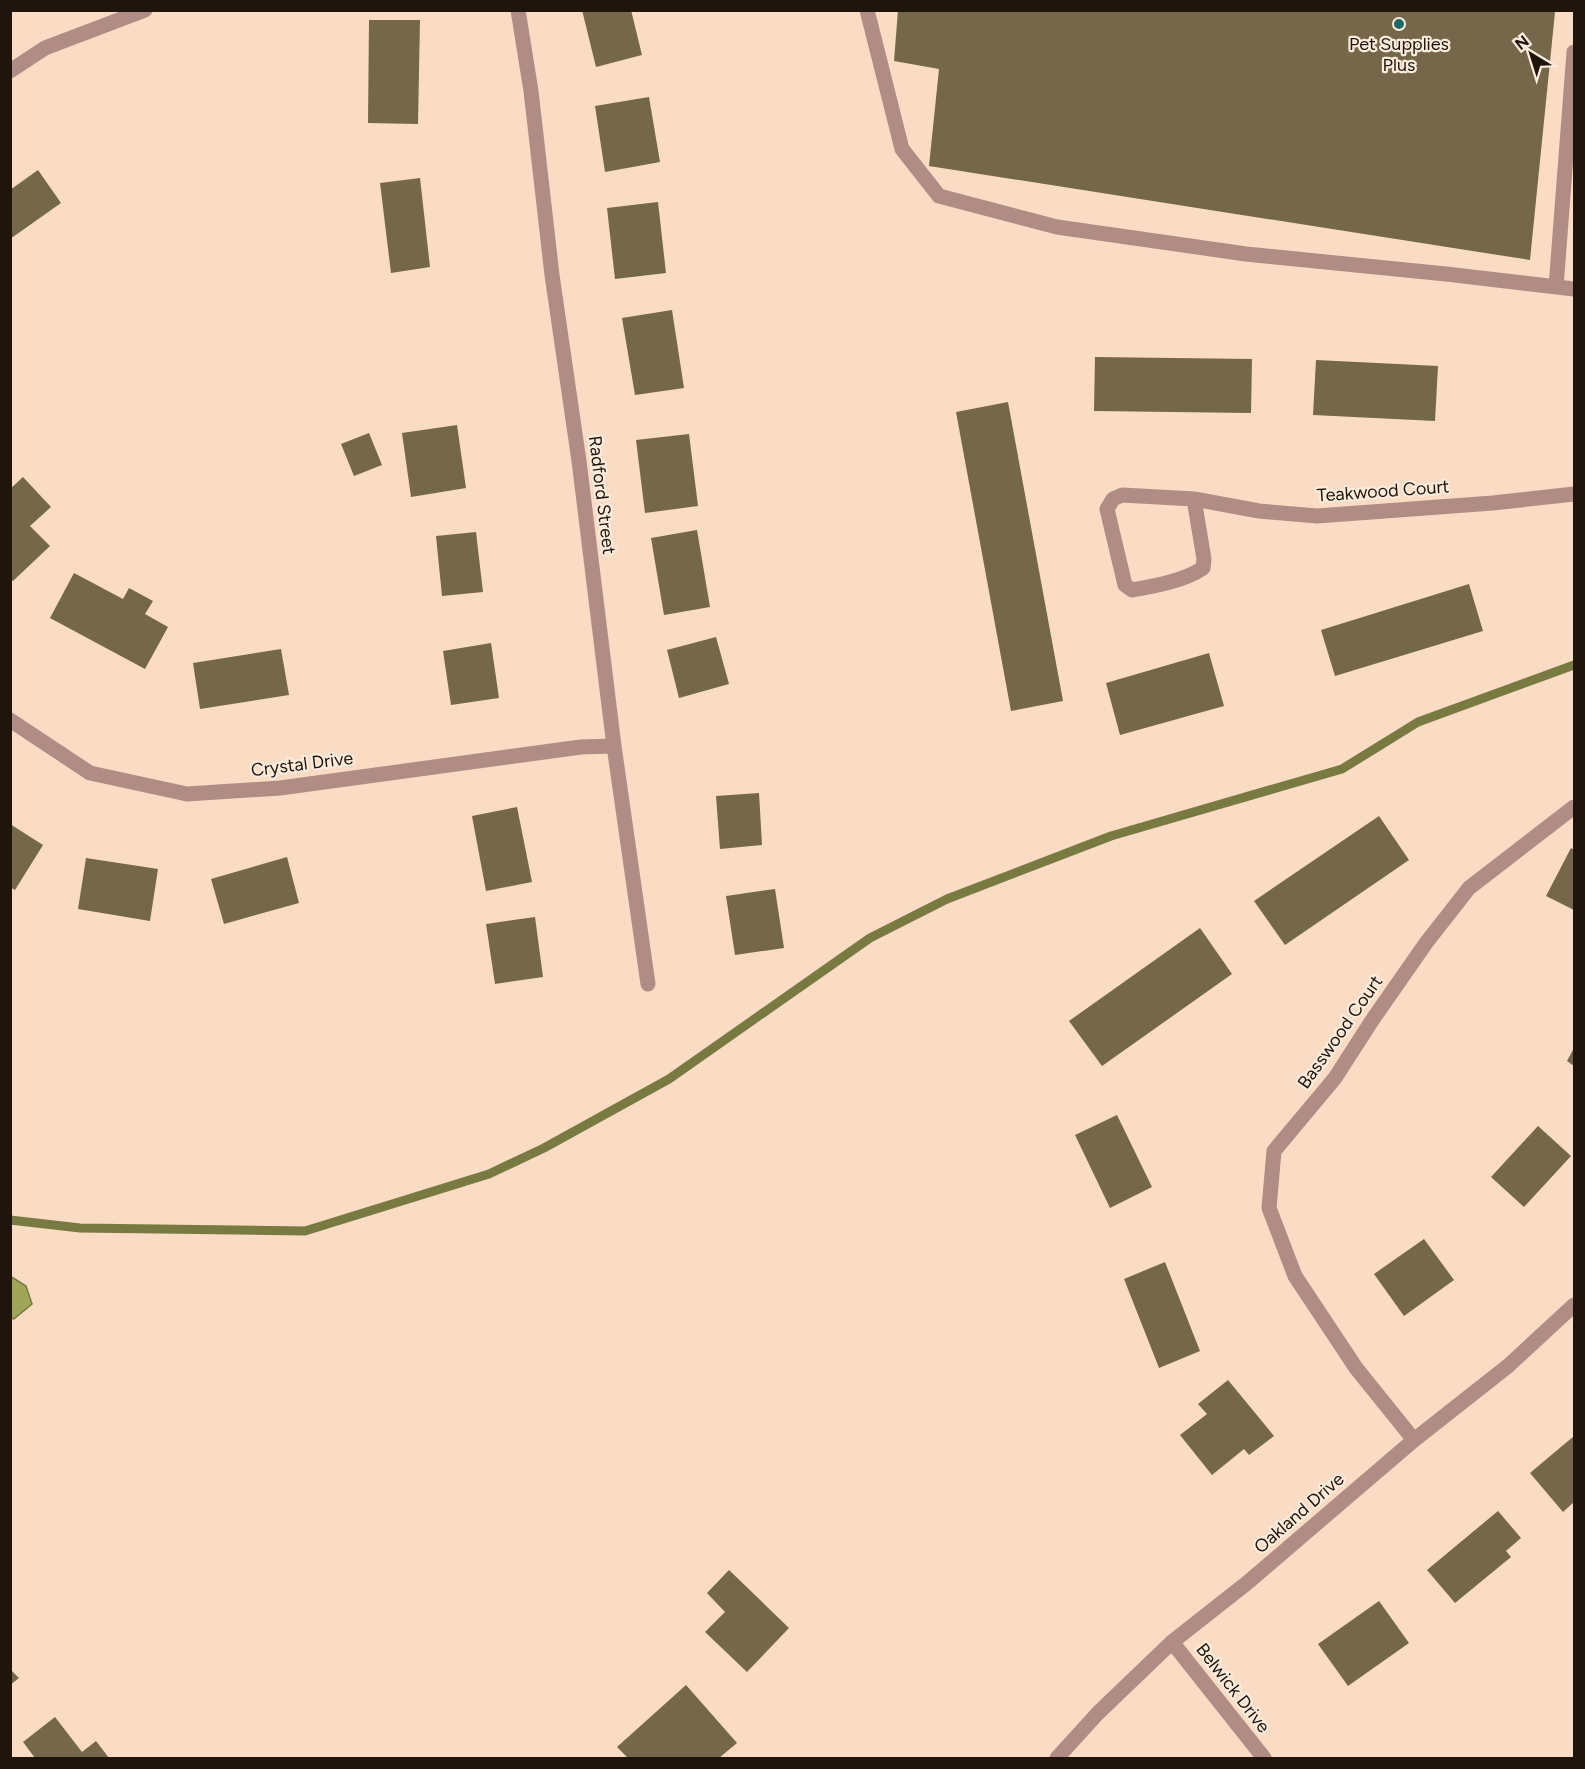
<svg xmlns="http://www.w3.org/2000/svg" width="1585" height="1769" font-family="Figtree,sans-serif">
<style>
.water{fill:#9fa559;stroke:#797a42;stroke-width:1.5}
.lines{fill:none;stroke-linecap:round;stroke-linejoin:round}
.stream{stroke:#797a42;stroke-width:9}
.building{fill:#756749}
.minor{stroke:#b08c84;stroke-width:15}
.poi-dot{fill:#1c6967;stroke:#fdebdc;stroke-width:2}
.labels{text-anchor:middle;stroke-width:4.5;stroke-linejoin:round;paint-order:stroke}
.poi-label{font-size:18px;fill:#1f150c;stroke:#fdebdc}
.street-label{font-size:18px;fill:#1f150c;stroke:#fdebdc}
</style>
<rect width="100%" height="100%" fill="#fadbc3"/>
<path class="water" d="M10 1276 26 1286 32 1304 14 1319 11 1318Z"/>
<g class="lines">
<path class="stream" d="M10 1220 80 1228 305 1231 489 1174 544 1148 669 1079 870 938 947 899 1111 836 1342 769 1418 722 1574 665"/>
</g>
<path class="building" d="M582 10H631L642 55 596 67Z
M898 10H1538L1555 12 1530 260 929 166 939 69 894 61Z
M369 20H420L418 124 368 123Z
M649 97 660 162 605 172 595 106Z
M38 170 61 203 10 239V190Z
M420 178 430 267 391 273 380 183Z
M658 202 666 273 615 279 607 208Z
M672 310 684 388 635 395 622 318Z
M1095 357 1252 359 1251 413 1094 411Z
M1316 360 1438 366 1435 421 1313 415Z
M1008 402 1063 701 1011 711 956 412Z
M457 425 466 488 411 497 402 433Z
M369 433 382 465 354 476 341 444Z
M689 434 698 506 645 513 636 440Z
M23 477 51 507 30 526 50 546 13 581 10 578V489Z
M697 530 710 607 664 615 651 538Z
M476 532 483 592 442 596 436 536Z
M74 573 123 599 129 588 153 601 145 614 168 627 145 669 50 618Z
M1469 584 1483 631 1335 676 1321 630Z
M716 637 729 684 679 698 667 650Z
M491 643 499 698 451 705 443 651Z
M281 649 289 695 200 709 193 663Z
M1209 653 1224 706 1120 735 1106 683Z
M759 793 762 845 720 849 716 796Z
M517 807 532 882 486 891 472 816Z
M1379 816 1409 860 1285 945 1254 901Z
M10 824 43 845 15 890 10 887Z
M1571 848 1574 850V910L1546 896Z
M287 857 299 903 224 924 211 879Z
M86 858 158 869 150 921 78 909Z
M775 889 784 948 735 955 726 896Z
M535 917 543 977 495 984 486 924Z
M1200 928 1232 974 1102 1066 1069 1021Z
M1574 1048V1066L1567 1061Z
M1117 1115 1152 1187 1110 1208 1075 1135Z
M1538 1126 1571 1156 1524 1207 1491 1177Z
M1424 1239 1454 1280 1404 1316 1374 1274Z
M1165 1262 1200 1351 1159 1368 1124 1279Z
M1228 1380 1274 1436 1249 1455 1244 1449 1212 1475 1180 1435 1207 1414 1198 1404Z
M1574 1436V1502L1563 1512 1530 1473Z
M1498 1511 1521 1538 1506 1551 1511 1557 1455 1603 1427 1570Z
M729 1570 789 1628 747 1672 705 1632 725 1612 707 1593Z
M1379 1601 1409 1643 1348 1686 1318 1644Z
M10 1669 19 1678 10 1685Z
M686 1685 737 1743 719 1758H628L617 1747Z
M55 1717 82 1752 96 1741 109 1758H35L23 1742Z"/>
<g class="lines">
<path class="minor" d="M518 10 531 91 552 275 579 461 614 746 648 984
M867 10 902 149 939 196 1057 227 1246 254 1446 274 1574 289
M10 71 45 48 145 10
M1556 287 1574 52
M1194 499 1204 559 1203 568C1184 581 1155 586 1132 590L1125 585 1107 509 1113 499 1122 495 1194 499 1259 511 1317 516 1493 503 1574 494
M10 720 90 773 187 794 280 788 581 747 614 746
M1414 1440 1356 1368 1295 1276 1269 1208 1274 1151 1335 1078 1373 1019 1426 943 1469 888 1574 807
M1172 1642 1264 1758
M1057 1758 1098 1713 1172 1642 1247 1583 1414 1440 1508 1366 1574 1305"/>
</g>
<circle class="poi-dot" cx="1399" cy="24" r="6"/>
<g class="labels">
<g class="poi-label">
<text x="1399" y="50">Pet Supplies<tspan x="1399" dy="21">Plus</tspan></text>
</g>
<g class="street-label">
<text transform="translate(1383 491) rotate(-4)" y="6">Teakwood Court</text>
<text transform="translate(602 495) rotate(83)" y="6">Radford Street</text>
<text transform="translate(302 764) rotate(-7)" y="6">Crystal Drive</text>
<text transform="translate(1340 1032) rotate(-55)" y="6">Basswood Court</text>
<text transform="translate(1299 1513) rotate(-41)" y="6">Oakland Drive</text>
<text transform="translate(1233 1688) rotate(52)" y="6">Belwick Drive</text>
</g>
</g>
<rect width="1585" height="1769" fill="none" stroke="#1f150c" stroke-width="24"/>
<g transform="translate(1531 54) rotate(322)" stroke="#fdebdc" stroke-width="4.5" paint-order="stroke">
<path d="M0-4.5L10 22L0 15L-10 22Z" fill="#1f150c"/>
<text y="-9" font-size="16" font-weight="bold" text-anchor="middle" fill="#1f150c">N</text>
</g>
</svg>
